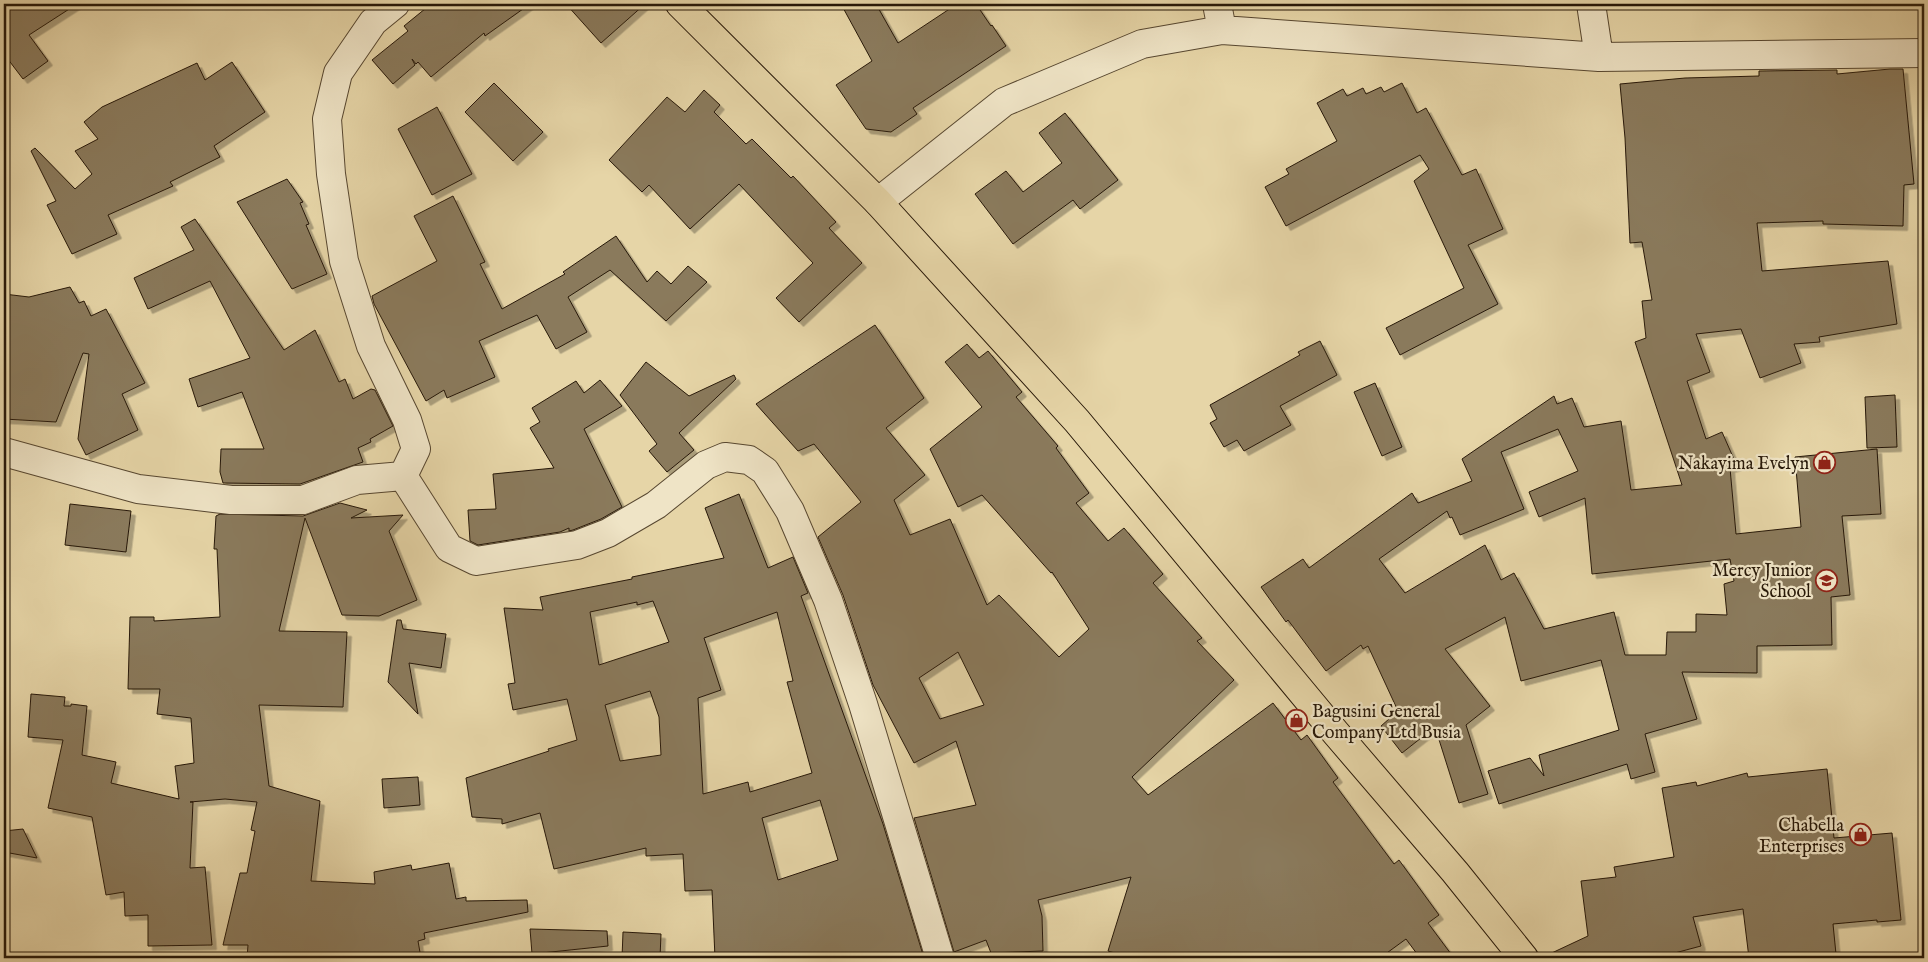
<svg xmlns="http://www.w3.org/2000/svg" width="1928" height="962" font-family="'IM FELL English',serif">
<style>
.building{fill:#8a7a5b;stroke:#271808;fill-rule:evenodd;filter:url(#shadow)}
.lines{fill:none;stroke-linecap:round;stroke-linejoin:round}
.minor-casing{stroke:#574730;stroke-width:30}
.major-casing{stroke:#271808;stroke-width:30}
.minor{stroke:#efe4c6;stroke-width:28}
.major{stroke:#e6d5a7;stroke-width:28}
.labels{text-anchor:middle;stroke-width:4.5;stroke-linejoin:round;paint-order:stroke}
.poi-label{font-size:18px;fill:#271808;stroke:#efe4c6;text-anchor:end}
</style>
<defs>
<filter id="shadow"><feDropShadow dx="4.5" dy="4.5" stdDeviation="0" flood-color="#0004"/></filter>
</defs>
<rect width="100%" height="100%" fill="#e6d5a7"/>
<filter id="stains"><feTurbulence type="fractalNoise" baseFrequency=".004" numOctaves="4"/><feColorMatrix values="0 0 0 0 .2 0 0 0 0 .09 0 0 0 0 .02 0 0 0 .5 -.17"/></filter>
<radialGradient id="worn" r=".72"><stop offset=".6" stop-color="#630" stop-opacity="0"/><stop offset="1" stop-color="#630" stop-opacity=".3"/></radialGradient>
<path class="building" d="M4 4H77L29 35 48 61 23 79 4 54Z
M431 4H530L485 36 484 33 431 77 418 62 416 64 412 59 415 65 393 84 372 60 408 31 404 26Z
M566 4H645L601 43Z
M841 4H876L898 43 957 4H976L991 26 992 25 1006 46 913 108 917 114 891 132 866 129 836 85 872 61Z
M232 62 265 112 214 146 220 157 170 182 173 186 108 215 117 234 72 254 47 205 56 201 31 151 35 148 75 189 92 174 75 151 98 139 84 122 102 107 197 63 205 80Z
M1890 69H1903L1914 184 1904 185 1903 226 1823 224V221L1757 223 1762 271 1888 261 1897 324 1819 337 1820 342 1794 344 1801 363 1760 378 1741 329 1696 334 1710 372 1687 381 1706 439 1722 432 1737 466 1730 468 1736 534 1801 527 1795 457 1877 449 1881 514 1842 516 1850 595 1831 597 1832 645 1757 646V673L1682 672 1697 719 1645 734 1655 772 1631 779 1627 764 1499 804 1488 771 1530 758 1544 776 1539 755 1619 730 1601 660 1521 681 1505 617 1445 649 1490 706 1466 725 1488 794 1459 803 1435 727 1402 753 1381 726 1398 711 1368 646 1363 649 1361 645 1326 671 1288 620 1286 622 1261 587 1303 559 1309 568 1412 493 1418 503 1472 481 1462 459 1554 396 1557 404 1572 398 1584 427 1621 421 1631 490 1682 485 1635 342 1646 338 1642 301 1652 300 1642 242 1630 243 1625 138 1620 84 1685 78 1759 76V71L1837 70V74ZM1558 429 1578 471 1529 492 1539 517 1585 498 1592 574 1730 559 1734 581 1724 584 1727 615 1696 614V632H1667L1666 655H1625L1614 612 1544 629 1514 573 1501 580 1485 545 1405 593 1379 559 1447 511 1450 518 1452 517 1460 535 1524 509 1501 452Z
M494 83 543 132 513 161 465 112Z
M1402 83 1417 113 1426 108 1462 175 1476 169 1503 229 1468 245 1498 304 1400 355 1386 328 1464 288 1414 181 1429 169 1420 155 1286 226 1265 187 1289 174 1286 169 1337 141 1317 103 1343 89 1347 96 1363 88 1366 94 1381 87 1384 92Z
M704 90 720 105 714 112 746 144 752 139 791 178 793 176 836 222 829 228 862 263 799 322 776 298 813 263 739 184 690 229 649 185 642 192 609 160 667 97 685 112Z
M437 107 472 174 432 195 398 129Z
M1065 113 1118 180 1080 209 1073 200 1013 244 975 194 1006 171 1023 192 1062 163 1039 133Z
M287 179 303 202 300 203 309 224 306 225 327 274 292 289 237 202Z
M453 196 485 262 480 264 502 309 565 274 563 272 616 236 647 282 657 271 671 284 688 266 707 282 666 321 610 270 568 297 587 332 556 349 537 315 479 341 495 377 447 398 444 390 426 401 374 304 372 296 437 261 414 216Z
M195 219 284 350 315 330 339 382 345 379 353 399 371 389 375 390 393 426 370 439 371 442 358 448 363 462 300 484 223 483 220 472 221 449H264L242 392 198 407 189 379 250 358 210 281 148 309 134 278 194 250 181 227Z
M70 287 79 303 84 301 91 316 106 309 145 383 122 394 138 430 86 455 78 439 89 354 83 353 56 422 4 419V294L29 297Z
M875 325 924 398 886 428 925 475 894 500 910 535 950 519 987 605 999 595 1059 657 1089 629 1052 572 1051 573 982 495 958 507 930 449 982 407 945 362 967 344 979 358 988 351 1022 392 1016 397 1058 446 1056 448 1089 493 1076 503 1108 541 1124 528 1163 574 1153 583 1202 638 1197 641 1234 680 1132 777 1148 795 1273 703 1301 740 1307 735 1338 778 1333 782 1394 864 1399 860 1439 915 1428 923 1454 958H1420L1406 939 1380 958H1131L1108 951 1131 877 1038 900 1042 916 1043 951 991 953 986 940 954 952 914 818 976 805 956 741 914 763 873 685 843 595 818 537 861 502 814 444 798 451 756 404ZM958 652 984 705 940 719 919 678Z
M1320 341 1337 375 1280 406 1291 425 1244 451 1237 440 1224 447 1210 423 1217 419 1210 405 1300 355 1298 352Z
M646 362 689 396 734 375 736 379 679 433 694 450 667 472 649 451 657 444 620 395Z
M600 380 622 406 584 429 622 507 601 519 573 530 569 531V528L560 532 478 545 470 541 468 510 496 509 493 474 554 468 530 428 540 422 532 408 576 381 584 393Z
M1375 383 1402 447 1382 456 1354 392Z
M1895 395 1897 447 1867 448 1865 397Z
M739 494 768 568 793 557 808 593 801 596 883 824 924 958H715L712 890 685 891 683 854 646 856V848L554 869 540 813 502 824V819L472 817 466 778 549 751 548 749 577 740 567 699 513 710 508 684 515 683 504 608 543 610 540 597 632 579V577L724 558 705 508ZM653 601 669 642 599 665 590 612 637 602V605ZM777 612 793 681 787 682 812 773 750 792 748 782 703 794 698 698 721 690 704 638ZM650 691 659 717 661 755 620 761 605 705ZM820 800 838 860 778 880 762 818Z
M340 503 367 510 351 518 403 515 389 531 417 600 379 616 342 615 305 518 279 631 347 632 343 707 259 705 269 786 320 801 311 881 375 884 374 872 411 865 412 870 449 863 456 899 466 897V901L527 900 528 912 424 933 425 939 418 941 421 958H247L248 945H223L240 873H247L255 831 251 830 257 802 225 799 190 802H193L190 868 205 867 212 945 148 946V915L125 916 124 892 106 895 92 817 48 808 63 740 28 737 31 694 65 697 64 706H71V704L87 706 82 755 116 762 111 783 179 799 175 766 194 763 191 718 157 714 160 689H128L130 617H154V621L220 617 217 549H214L216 516 220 514 303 516Z
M70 504 131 511 126 552 65 545Z
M397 620H401L403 629 446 634 441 668 409 663 418 714 388 682Z
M1827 769 1834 838 1892 833 1901 920 1877 922V920L1833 924 1836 954 1792 958H1749L1743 909 1693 917 1701 946 1656 958H1541L1588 936 1581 881 1616 877 1614 867 1674 857 1662 788 1696 782 1697 786 1747 773 1748 777Z
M418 777 420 805 384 808 382 779Z
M23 829 37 858 4 852V831Z
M530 929 607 931 608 946 532 954Z
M623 932 661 934 660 958H622Z"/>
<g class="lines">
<defs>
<path id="minor" d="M1217 4 1222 30 1599 57 1924 53
M1591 4 1599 57
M878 202 1004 102 1142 44 1222 30
M4 452 138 489 231 500H303L357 480 403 476 416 449 407 420 371 346 344 261 331 174 327 119 338 73 373 22 395 4
M403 476 449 548 476 561 577 545 608 533 656 505 706 465 725 457 749 460 765 471 790 511 828 600 863 704 940 958"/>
<path id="major" d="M680 4 878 202 1077 421 1335 732 1455 872 1524 958"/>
</defs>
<use href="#minor" class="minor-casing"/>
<use href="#major" class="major-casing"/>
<use href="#minor" class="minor"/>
<use href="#major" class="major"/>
</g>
<defs>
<symbol id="shop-ring" viewBox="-11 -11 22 22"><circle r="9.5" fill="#efe4c6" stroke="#8f2418" stroke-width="1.5"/><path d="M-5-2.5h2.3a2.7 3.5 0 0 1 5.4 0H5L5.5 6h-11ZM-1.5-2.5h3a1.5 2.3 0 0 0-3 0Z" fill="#8f2418"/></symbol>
<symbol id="school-ring" viewBox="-11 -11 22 22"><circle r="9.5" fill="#efe4c6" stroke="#8f2418" stroke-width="1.5"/><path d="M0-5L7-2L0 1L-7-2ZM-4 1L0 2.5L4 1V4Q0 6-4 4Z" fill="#8f2418"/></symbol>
</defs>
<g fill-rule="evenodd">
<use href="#shop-ring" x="1812" y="450" width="25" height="25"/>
<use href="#school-ring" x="1814" y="568" width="25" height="25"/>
<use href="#shop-ring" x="1284" y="708" width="25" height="25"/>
<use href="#shop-ring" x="1848" y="822" width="25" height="25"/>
</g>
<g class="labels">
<g class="poi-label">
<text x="1809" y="469">Nakayima Evelyn</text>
<text x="1811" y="576">Mercy Junior<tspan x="1811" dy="21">School</tspan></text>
<text x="1312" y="717" text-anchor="start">Bagusini General<tspan x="1312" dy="21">Company Ltd Busia</tspan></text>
<text x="1844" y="831">Chabella<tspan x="1844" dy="21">Enterprises</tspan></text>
</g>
</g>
<rect width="1928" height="962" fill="none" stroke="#e6d5a7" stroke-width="20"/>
<rect x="5" y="5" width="1918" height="952" fill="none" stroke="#271808" stroke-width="2.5"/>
<rect x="10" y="10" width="1908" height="942" fill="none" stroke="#271808"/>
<rect width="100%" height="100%" filter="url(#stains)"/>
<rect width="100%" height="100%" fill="url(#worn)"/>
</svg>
